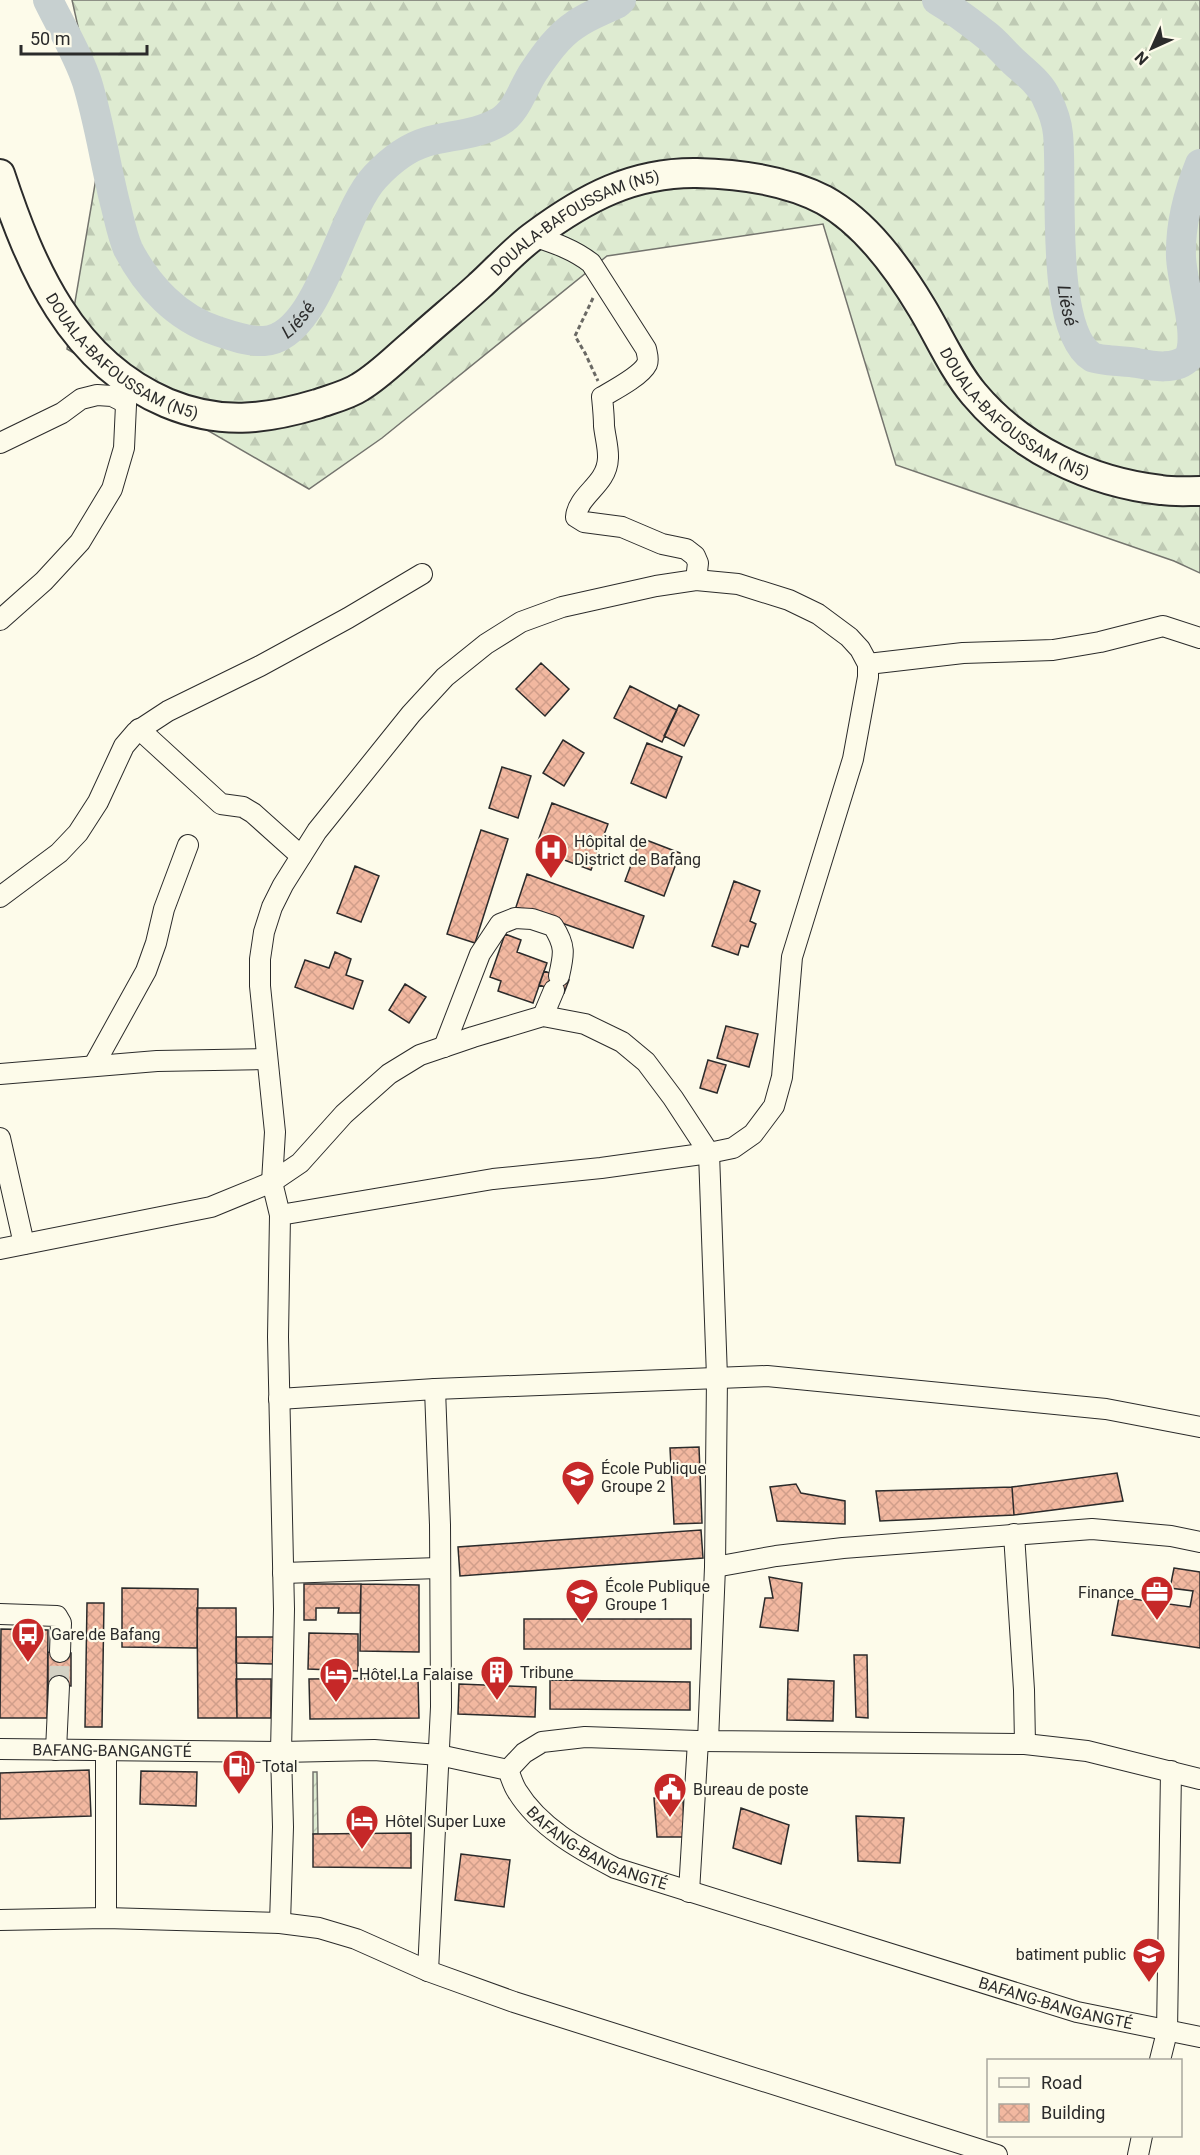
<svg xmlns="http://www.w3.org/2000/svg" width="1200" height="2155" font-family="Roboto,sans-serif">
<style>
.forest{fill:url(#forest-firs);stroke:#74746e;stroke-width:1.5}
.garden{fill:url(#garden-furrows);stroke:#74746e;stroke-width:1.5}
.lines{fill:none;stroke-linecap:round;stroke-linejoin:round}
.river{stroke:#c7d0d0;stroke-width:30}
.building{fill:url(#building-cross-hatch);stroke:#2b2b2b;stroke-width:1.5}
.minor-tunnel{stroke:#d3d1c4;stroke-width:20;stroke-dasharray:20 10;stroke-linecap:butt}
.minor-casing{stroke:#2b2b2b;stroke-width:22}
.highway-casing{stroke:#2b2b2b;stroke-width:32}
.path{stroke:#6a6964;stroke-width:3;stroke-dasharray:4.5 3;stroke-linecap:butt}
.minor{stroke:#fdfbea;stroke-width:20}
.highway{stroke:#fdfbea;stroke-width:28}
.labels{text-anchor:middle;stroke-width:4.5;stroke-linejoin:round;paint-order:stroke}
.street-label{font-size:16px;fill:#2b2b2b;stroke:#fdfbea}
.poi-label{font-size:16px;fill:#2b2b2b;stroke:#fdfbea;text-anchor:start}
.water-label{font-size:18px;font-style:italic;fill:#2b2b2b;stroke:#fdfbea}
</style>
<defs>
<pattern id="forest-firs" width="22" height="20" patternUnits="userSpaceOnUse" patternTransform="scale(1.5)"><rect width="22" height="20" fill="#deebd1"/><path d="M5 1l3.5 6h-7zM16 11l3.5 6h-7z" fill="#bfcab4"/></pattern>
<pattern id="garden-furrows" width="10" height="10" patternUnits="userSpaceOnUse" patternTransform="scale(1.5)"><rect width="10" height="10" fill="#deebd1"/><path d="M-1 1l2-2M0 10L10 0M9 11l2-2" fill="none" stroke="#bfcab4"/></pattern>
<pattern id="building-cross-hatch" width="8" height="8" patternUnits="userSpaceOnUse" patternTransform="scale(1.5)"><rect width="8" height="8" fill="#f2b8a0"/><path d="M0 0l8 8M0 8l8-8" fill="none" stroke="#d09e8a"/></pattern>
</defs>
<rect width="100%" height="100%" fill="#fdfbea"/>
<path class="forest" d="M72 0H1200V573L1174 561 896 465 823 224 607 256 382 438 309 489 67 349 103 137Z"/>
<path class="garden" d="M313 1772H317L318 1834H313Z"/>
<g class="lines">
<g class="river">
<path id="s1" d="M48 0C61 27 78 54 87 82 99 121 105 163 115 203 119 218 122 235 128 249 147 286 177 318 217 331 232 336 249 342 264 341 319 338 340 214 375 177 389 162 406 148 426 142 450 135 477 135 499 122 517 112 523 87 534 71 545 55 558 36 575 25 587 16 604 10 618 3L621 0"/>
<path id="s2" d="M937 0C954 10 970 22 985 34 996 42 1004 53 1014 62 1026 73 1041 84 1047 99 1052 109 1057 123 1058 134 1063 182 1049 329 1092 357 1100 361 1127 361 1137 363 1152 366 1176 371 1189 357 1200 335 1182 284 1181 257 1180 224 1188 194 1200 164"/>
</g>
</g>
<path class="building" d="M541 663 569 689 545 716 516 689Z
M630 686 677 710 662 742 614 718Z
M679 705 699 715 684 746 664 736Z
M563 740 584 753 564 786 543 773Z
M647 743 682 757 666 798 631 783Z
M502 767 531 776 518 818 489 808Z
M552 803 608 824 591 870 535 849Z
M481 830 508 839 475 943 447 934Z
M641 838 680 853 664 896 625 881Z
M355 866 379 876 361 922 337 913Z
M527 874 644 916 633 948 516 907Z
M734 881 760 891 750 921 756 924 748 947 741 945 738 955 712 946Z
M505 934 521 940 517 952 547 963 533 1003 498 991 501 981 490 977Z
M335 952 351 959 346 975 363 981 353 1009 295 987 305 960 329 968Z
M544 971 569 980 564 993 539 985Z
M405 984 426 997 409 1023 389 1010Z
M726 1026 758 1034 749 1067 717 1058Z
M708 1060 726 1065 717 1093 700 1088Z
M699 1447 702 1523 674 1524 670 1448Z
M1117 1473 1123 1501 1014 1515 1012 1487Z
M796 1484 801 1493 845 1501V1524L777 1521 770 1487Z
M1012 1487 1014 1515 880 1521 876 1491Z
M701 1530 703 1558 460 1576 458 1547Z
M1174 1568 1200 1572V1648L1112 1635 1119 1597 1190 1607 1193 1591 1170 1588Z
M769 1577 802 1583 798 1631 760 1627 765 1598H773Z
M304 1584H361L360 1613H338L339 1608H316V1620H304Z
M361 1584 419 1585V1652L360 1651Z
M122 1588 198 1589 197 1648 122 1647Z
M87 1603H104L102 1727H85Z
M197 1608H236L237 1718H198Z
M524 1619H691V1649H524Z
M1 1629 48 1630 47 1718H0Z
M309 1633 358 1634V1671L308 1669Z
M236 1637H274V1664L236 1663Z
M48 1652 71 1653V1686L48 1685Z
M854 1655H867L868 1718 856 1717Z
M418 1678 419 1718 310 1719 309 1679Z
M236 1679H271V1718H237Z
M788 1679 834 1681 833 1721 787 1720Z
M550 1680 690 1682V1710L550 1709Z
M459 1684 536 1687 535 1717 458 1714Z
M89 1770 91 1816 0 1819V1773Z
M141 1771 197 1772 196 1806 140 1804Z
M654 1798H683L684 1837H657Z
M741 1808 789 1825 781 1864 733 1848Z
M856 1816 904 1818 900 1863 858 1861Z
M411 1833V1868L313 1867V1834Z
M461 1854 510 1860 504 1907 455 1900Z"/>
<g class="lines">
<path class="minor-tunnel" d="M59 1686 60 1652"/>
<defs>
<g id="minor">
<path d="M533 236C554 243 573 249 591 263L646 349C647 354 649 359 647 364 641 376 614 390 602 397 603 407 604 416 604 426 606 444 613 460 602 477 594 490 577 501 576 517L584 522 622 527 662 544 686 549 695 556 698 563 696 580"/>
<path d="M0 443 62 413 81 399 97 395 112 396 126 403"/>
<path d="M0 620 44 581 80 542 112 489 124 448 127 383"/>
<path d="M868 664 963 653 1053 650 1100 642 1163 626 1200 638"/>
<path d="M139 729 221 804 243 807 253 813 301 856"/>
<path d="M0 897 59 853 78 833 98 802 124 746 136 732 168 711 260 666 348 618 422 574"/>
<path d="M543 1016 554 990"/>
<path d="M444 1047 480 954 500 924 515 918 532 919 553 926C566 946 564 954 559 976"/>
<path d="M94 1065 146 971 156 943 164 909 188 845"/>
<path d="M0 1074 157 1061 267 1059"/>
<path d="M0 1138 24 1244"/>
<path d="M280 1215 493 1179 601 1168 709 1153 733 1148 753 1134 774 1106 782 1077 792 957 853 759 868 677V664L860 649 849 637 818 614 789 600 738 584 696 580 656 586 562 607 521 622 486 644 445 677 411 714 317 831 283 885 272 907 264 932 260 959V986L275 1132 272 1182 280 1215 278 1337 284 1609 281 1752 283 1827 280 1923"/>
<path d="M0 1249 211 1207 272 1182 300 1163 344 1114 389 1074 420 1055 473 1037 543 1016 585 1024 622 1042 646 1062 673 1098 709 1153 717 1377 715 1567 708 1741"/>
<path d="M279 1399 435 1389 767 1376 1106 1409 1200 1427"/>
<path d="M1014 1534 1024 1690 1025 1744"/>
<path d="M715 1567 776 1556 843 1548 1092 1529 1171 1536 1200 1542"/>
<path d="M283 1573 439 1568"/>
<path d="M0 1614 57 1616 61 1623 60 1652"/>
<path id="s3" d="M0 1749 281 1752 374 1750 439 1755 508 1770C511 1777 513 1785 517 1791 539 1827 579 1849 615 1868L1077 2012 1200 2037"/>
<path d="M56 1750 59 1686"/>
<path d="M508 1770 524 1753 542 1742 585 1737 698 1741 1025 1744 1087 1751 1200 1779"/>
<path d="M689 1892 698 1741"/>
<path d="M106 1918V1751"/>
<path d="M0 1920 106 1918 280 1923 319 1928 356 1939 428 1971 514 2002 997 2155"/>
<path d="M428 1971 441 1707 440 1525 435 1389"/>
<path d="M1160 2060 1167 2032 1171 1771"/>
<path d="M1138 2155 1142 2136"/>
</g>
<g id="highway">
<path id="s4" d="M0 174C31 268 71 362 167 403 220 425 264 420 317 404 331 399 348 395 360 387 380 375 396 358 414 343 435 324 457 306 478 287 497 270 514 250 535 235 585 198 633 172 697 173 740 174 786 180 824 200 866 223 898 268 922 308 939 336 953 369 974 394 1020 449 1090 482 1161 490 1174 492 1187 491 1200 491"/>
</g>
</defs>
<use href="#minor" class="minor-casing"/>
<use href="#highway" class="highway-casing"/>
<path class="path" d="M593 298 575 336 585 353 598 381"/>
<use href="#minor" class="minor"/>
<use href="#highway" class="highway"/>
</g>
<defs>
<symbol id="hospital-pin" viewBox="-11 -11 22 30"><path d="M0 17L-7.5 6A9.5 9.5 0 1 1 7.5 6Z" fill="#c62828" stroke="#fdfbea"/><path d="M-5-5h3v3.5h4V-5h3V5h-3V1.5h-4V5h-3Z" fill="#fff"/></symbol>
<symbol id="school-pin" viewBox="-11 -11 22 30"><path d="M0 17L-7.5 6A9.5 9.5 0 1 1 7.5 6Z" fill="#c62828" stroke="#fdfbea"/><path d="M0-5L7-2L0 1L-7-2ZM-4 1L0 2.5L4 1V4Q0 6-4 4Z" fill="#fff"/></symbol>
<symbol id="office-pin" viewBox="-11 -11 22 30"><path d="M0 17L-7.5 6A9.5 9.5 0 1 1 7.5 6Z" fill="#c62828" stroke="#fdfbea"/><path d="M-6-3h4V-5.5h4V-3h4V5H-6ZM-1-4.5V-3h2v-1.5ZM-6 0V1H6V0Z" fill="#fff"/></symbol>
<symbol id="bus-pin" viewBox="-11 -11 22 30"><path d="M0 17L-7.5 6A9.5 9.5 0 1 1 7.5 6Z" fill="#c62828" stroke="#fdfbea"/><path d="M-5-6H5V4H4V6H2V4H-2V6H-4V4H-5ZM-3.5-4V0h7V-4ZM-3.5 1.2v1.5H-2V1.2ZM2 1.2v1.5H3.5V1.2Z" fill="#fff"/></symbol>
<symbol id="building-pin" viewBox="-11 -11 22 30"><path d="M0 17L-7.5 6A9.5 9.5 0 1 1 7.5 6Z" fill="#c62828" stroke="#fdfbea"/><path d="M-4-6H4V6H1V3H-1V6H-4ZM-2.5-4.3h1.7v1.8h-1.7ZM.8-4.3h1.7v1.8H.8ZM-2.5-1h1.7V.8h-1.7ZM.8-1h1.7V.8H.8Z" fill="#fff"/></symbol>
<symbol id="hotel-pin" viewBox="-11 -11 22 30"><path d="M0 17L-7.5 6A9.5 9.5 0 1 1 7.5 6Z" fill="#c62828" stroke="#fdfbea"/><path d="M-6-4.5h1.5V1H6V5H4.5V3h-9V5H-6ZM-4 0a1.8 1.8 0 1 1 3.6 0ZM.5 0V-2.5h3Q6-2.5 6 0Z" fill="#fff"/></symbol>
<symbol id="fuel-pin" viewBox="-11 -11 22 30"><path d="M0 17L-7.5 6A9.5 9.5 0 1 1 7.5 6Z" fill="#c62828" stroke="#fdfbea"/><path d="M-5.5-6h7V0h2V4h1.3V-2.5L3-4.5l.8-.8L6-3V5H2.5V1h-1V6h-7ZM-4.2-4.7v3.2H.2V-4.7Z" fill="#fff"/></symbol>
<symbol id="civic-pin" viewBox="-11 -11 22 30"><path d="M0 17L-7.5 6A9.5 9.5 0 1 1 7.5 6Z" fill="#c62828" stroke="#fdfbea"/><path d="M-.6-6.5H3V-4.5H.6V-3L4-1V1h2V6H-6V1h2V-1L-.6-3ZM-1.2 2.5V6h2.4V2.5Z" fill="#fff"/></symbol>
</defs>
<g fill-rule="evenodd">
<use href="#hospital-pin" x="532" y="831" width="38" height="52"/>
<use href="#school-pin" x="559" y="1458" width="38" height="52"/>
<use href="#office-pin" x="1138" y="1573" width="38" height="52"/>
<use href="#school-pin" x="563" y="1576" width="38" height="52"/>
<use href="#bus-pin" x="9" y="1615" width="38" height="52"/>
<use href="#building-pin" x="478" y="1653" width="38" height="52"/>
<use href="#hotel-pin" x="317" y="1655" width="38" height="52"/>
<use href="#fuel-pin" x="220" y="1747" width="38" height="52"/>
<use href="#civic-pin" x="651" y="1770" width="38" height="52"/>
<use href="#hotel-pin" x="343" y="1802" width="38" height="52"/>
<use href="#school-pin" x="1130" y="1935" width="38" height="52"/>
</g>
<g class="labels">
<g class="street-label">
<text dy="6" stroke="none"><textPath href="#s4" startOffset="766">DOUALA-BAFOUSSAM (N5)</textPath></text>
<text dy="6" stroke="none"><textPath href="#s4" startOffset="228">DOUALA-BAFOUSSAM (N5)</textPath></text>
<text dy="6" stroke="none"><textPath href="#s4" startOffset="1324">DOUALA-BAFOUSSAM (N5)</textPath></text>
<text dy="6" stroke="none"><textPath href="#s3" startOffset="112">BAFANG-BANGANGTÉ</textPath></text>
<text dy="6" stroke="none"><textPath href="#s3" startOffset="634">BAFANG-BANGANGTÉ</textPath></text>
<text dy="6" stroke="none"><textPath href="#s3" startOffset="1120">BAFANG-BANGANGTÉ</textPath></text>
</g>
<g class="poi-label">
<text x="574" y="847">Hôpital de<tspan x="574" dy="18">District de Bafang</tspan></text>
<text x="601" y="1474">École Publique<tspan x="601" dy="18">Groupe 2</tspan></text>
<text x="605" y="1592">École Publique<tspan x="605" dy="18">Groupe 1</tspan></text>
<text x="1134" y="1598" text-anchor="end">Finance</text>
<text x="51" y="1640">Gare de Bafang</text>
<text x="520" y="1678">Tribune</text>
<text x="359" y="1680">Hôtel La Falaise</text>
<text x="262" y="1772">Total</text>
<text x="693" y="1795">Bureau de poste</text>
<text x="385" y="1827">Hôtel Super Luxe</text>
<text x="1126" y="1960" text-anchor="end">batiment public</text>
</g>
<g class="water-label">
<text dy="6" stroke="none"><textPath href="#s2" startOffset="358">Liésé</textPath></text>
<text dy="6" stroke="none"><textPath href="#s1" startOffset="477">Liésé</textPath></text>
</g>
</g>
<rect x="987" y="2059" width="195" height="78" fill="#fdfbea" stroke="#a9a89e" stroke-width="1.5"/>
<rect x="999" y="2078" width="30" height="9" fill="#fdfbea" stroke="#a9a89e" stroke-width="1.5"/>
<text x="1041" y="2089" font-size="18" fill="#2b2b2b">Road</text>
<rect x="999" y="2104" width="30" height="18" fill="url(#building-cross-hatch)" stroke="#a9a89e" stroke-width="1.5"/>
<text x="1041" y="2119" font-size="18" fill="#2b2b2b">Building</text>
<g transform="translate(1152 48) rotate(225)" stroke="#fdfbea" stroke-width="4.5" paint-order="stroke">
<path d="M0-4.5L10 22L0 15L-10 22Z" fill="#2b2b2b"/>
<text y="-9" font-size="16" font-weight="bold" text-anchor="middle" fill="#2b2b2b">N</text>
</g>
<path d="M21 45v9h126v-9" fill="none" stroke="#2b2b2b" stroke-width="3"/>
<text x="30" y="45" font-size="18" fill="#2b2b2b" stroke="#fdfbea" stroke-width="4.5" paint-order="stroke">50 m</text>
</svg>
